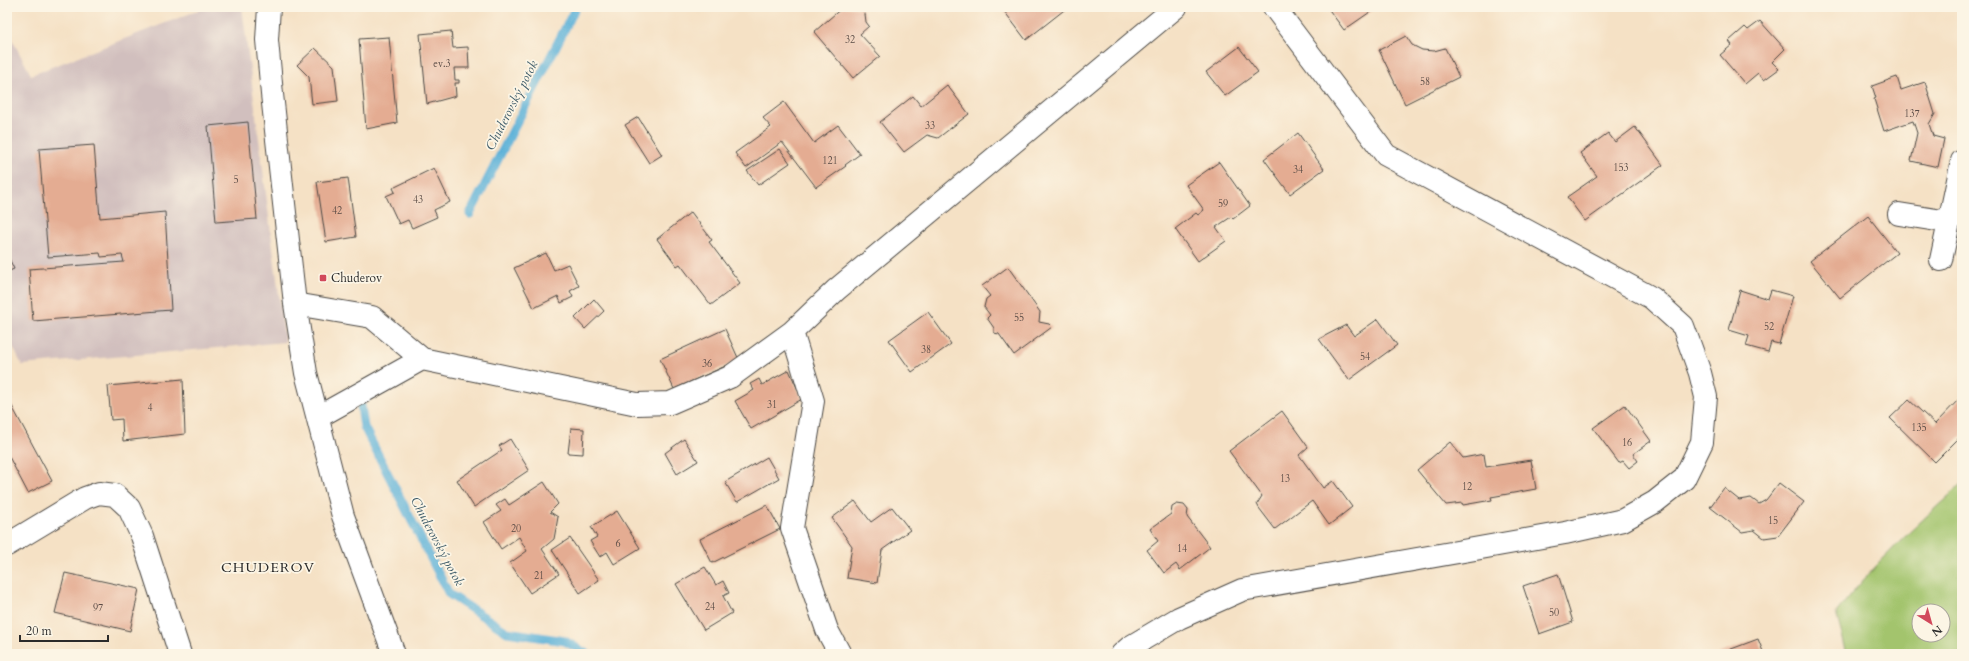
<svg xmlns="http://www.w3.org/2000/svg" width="1969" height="661" font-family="Cardo,serif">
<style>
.industrial{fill:#d1bfbe}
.green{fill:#a3c46d;stroke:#67784c;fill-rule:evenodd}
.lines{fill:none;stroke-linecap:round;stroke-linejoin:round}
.stream{stroke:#5bb1d8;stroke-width:9}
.building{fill:#e4ac92}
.minor-casing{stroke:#494642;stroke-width:24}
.minor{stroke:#fff;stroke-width:22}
.poi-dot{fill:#d1495b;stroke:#fcf5e5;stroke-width:1.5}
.labels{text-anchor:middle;stroke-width:3.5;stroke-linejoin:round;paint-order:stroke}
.number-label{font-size:10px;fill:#594b45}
.poi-label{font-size:12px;fill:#2b2b2b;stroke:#fcf5e5;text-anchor:start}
.water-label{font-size:13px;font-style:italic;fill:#3c5a68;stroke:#fcf5e5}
.quarter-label{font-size:14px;letter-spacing:1px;fill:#2b2b2b;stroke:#fcf5e5}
</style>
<rect width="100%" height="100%" fill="#fcf5e5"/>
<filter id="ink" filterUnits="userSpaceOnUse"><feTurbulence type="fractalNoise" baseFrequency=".025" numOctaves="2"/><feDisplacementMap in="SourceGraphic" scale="8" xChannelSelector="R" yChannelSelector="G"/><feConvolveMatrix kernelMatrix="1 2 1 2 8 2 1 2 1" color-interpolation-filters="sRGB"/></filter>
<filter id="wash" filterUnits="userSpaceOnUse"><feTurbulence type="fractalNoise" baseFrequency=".012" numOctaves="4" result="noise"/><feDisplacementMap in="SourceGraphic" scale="16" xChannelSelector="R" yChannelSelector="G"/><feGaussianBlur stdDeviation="0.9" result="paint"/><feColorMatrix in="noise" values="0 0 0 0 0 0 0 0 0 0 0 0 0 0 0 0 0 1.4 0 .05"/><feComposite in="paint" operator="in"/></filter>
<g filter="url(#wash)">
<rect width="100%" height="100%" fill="#f5e1c5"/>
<path class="industrial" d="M207 7H242L285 342 22 365 9 339H7V30L31 75Z"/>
<path class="green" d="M1962 484V654H1847L1836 613C1873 565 1917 524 1962 484ZM1919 611H1943V635H1919Z"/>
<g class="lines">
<path class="stream" d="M470 214 576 7
M361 406 364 427 449 594 507 632 565 641 587 654"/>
</g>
<g id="blocks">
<path class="building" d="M843 7 861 8 865 14 866 22 869 26 860 34 880 56 853 78 814 32Z
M1001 7H1068L1026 40Z
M1327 7H1371L1373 10 1344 30Z
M1760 21 1785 49 1772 62 1779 69 1764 80 1758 73 1745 84 1720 55 1732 45 1729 41 1745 27 1748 30Z
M451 31 453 48 468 47 469 68H454L455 80H459V83H455L456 96 427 104 420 34Z
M1406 36 1412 45 1422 50 1434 51 1445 48 1459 77 1405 104 1379 50Z
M389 37 397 123 366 129 359 39Z
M1239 47 1258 72 1225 96 1206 72Z
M315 48 334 66 338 101 312 104 309 77 297 65Z
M1897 77 1901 90 1925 82 1935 114 1929 124 1933 136 1944 139 1938 167 1911 161 1917 133 1913 121 1884 131 1874 99 1876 98 1872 86Z
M947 85 969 114 938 138 927 135 904 152 880 122 913 96 921 106Z
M784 102 814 143 838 125 860 154 845 165 846 166 816 187 782 142 746 168 735 153 771 127 763 118Z
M638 117 662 155 649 163 625 125Z
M248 122 257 219 216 222 208 126Z
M1635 127 1663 165 1585 221 1567 197 1597 176 1580 153 1608 133 1615 142Z
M1298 133 1324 169 1290 194 1264 159Z
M94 145 100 218 165 212 171 310 33 321 29 269 124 262 122 255 101 257 100 253 48 257 39 149Z
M780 149 790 163 758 185 747 171Z
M1219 162 1250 206 1233 219 1231 217 1216 227 1226 241 1198 261 1175 229 1196 213 1198 215 1204 210 1186 185Z
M434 168 450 202 434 210 437 217 412 228 408 220 399 224 386 196 395 192 393 188Z
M348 178 356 237 326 242 317 182Z
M691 212 712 240 709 242 740 283 711 305 680 264 677 266 657 239Z
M1868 216 1897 253 1840 298 1810 261Z
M546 253 554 270 568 264 579 286 570 291 573 297 561 303 558 296 534 308 514 268Z
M7 254 14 269 7 272Z
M1008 267 1040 312 1039 322 1049 324 1052 327 1014 355 999 334 994 333V328L987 318 990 315 984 307 986 299 990 296 982 286Z
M1740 290 1768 299 1771 290 1793 296 1779 344 1771 342 1768 352 1746 346 1749 336 1729 330Z
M594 299 604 311 585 329 575 318Z
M928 312 951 344 912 372 889 340Z
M1378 319 1397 345 1349 380 1319 339 1346 325 1354 336Z
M725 329 739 360 674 389 660 359Z
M789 370 802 399 751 429 735 401 754 390 750 384 759 379 762 385Z
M183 379 185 434 123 441 122 419 111 420 108 386Z
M1962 396V435L1935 462 1890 418 1909 400 1935 424Z
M7 397 52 481 28 493 7 453Z
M1625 405 1651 441 1633 454 1638 461 1629 468 1623 461 1619 463 1593 428Z
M1282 411 1308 447 1299 455 1323 488 1333 481 1352 507 1329 525 1312 501 1275 529 1259 508 1257 504 1262 496 1229 451Z
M571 428 584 429 583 454 568 453Z
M510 439 529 470 474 507 457 480 502 450 499 446Z
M684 439 698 461 677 474 665 453Z
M1450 442 1463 458 1484 454 1486 467 1531 460 1536 489 1491 497 1492 500 1463 505 1462 503 1446 505 1417 470Z
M767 457 779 478 737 502 725 482Z
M544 482 558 504 550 512 558 517 554 539 542 549 559 574 530 593 510 563 527 551 519 537 501 549 484 522 501 511 496 505 505 499 509 505Z
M1779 483 1804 502 1778 536 1764 538 1754 530 1742 532 1710 507 1724 488 1739 500 1751 498 1759 504 1766 500Z
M855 501 871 522 892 507 910 530 882 550 877 583 847 578 852 546 832 518Z
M1177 504 1184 505 1188 510 1187 517 1210 547 1180 570 1176 564 1164 573 1147 550 1158 541 1150 529 1171 514 1172 507Z
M767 505 780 529 712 563 700 539Z
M617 511 640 548 614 564 607 552 600 557 590 541 597 537 591 527Z
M570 538 599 580 580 593 552 550Z
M705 567 716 585 723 581 729 593 723 596 732 613 704 630 676 584Z
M65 573 139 589 130 631 55 613Z
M1558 574 1573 622 1539 634 1523 586Z
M1758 639 1764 654H1718Z"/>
</g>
</g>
<g filter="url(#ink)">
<use href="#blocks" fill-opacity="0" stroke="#494642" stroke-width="1"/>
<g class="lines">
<defs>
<path id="minor" d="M269 7 267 40 272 94 295 304 306 373 343 516 394 654
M1899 214 1949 222
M1941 260 1962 161
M295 304 372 317 422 359
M792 332 813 401 792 528 827 630 840 654
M318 417 422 359 637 404 670 403 730 377 792 332 836 290 1176 7
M7 545 85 498 99 493 115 495 129 508 142 536 180 654
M1122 654 1130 647 1179 618 1242 590 1565 533 1623 520 1655 502 1684 479 1702 442 1706 397 1700 373 1683 326 1652 298 1386 155 1274 7"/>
</defs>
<use href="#minor" class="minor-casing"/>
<use href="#minor" class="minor"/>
</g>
</g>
<rect class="poi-dot" x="319" y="274" width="8" height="8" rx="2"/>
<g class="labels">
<g class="number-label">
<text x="850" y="43">32</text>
<text x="442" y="67">ev.3</text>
<text x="1425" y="85">58</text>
<text x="1912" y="117">137</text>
<text x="930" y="129">33</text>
<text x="830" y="164">121</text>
<text x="1621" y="171">153</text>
<text x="1298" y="173">34</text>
<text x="236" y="183">5</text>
<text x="418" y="203">43</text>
<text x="1223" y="207">59</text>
<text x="337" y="214">42</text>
<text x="1019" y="321">55</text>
<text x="1769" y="330">52</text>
<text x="926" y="353">38</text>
<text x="1365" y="360">54</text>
<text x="707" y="367">36</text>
<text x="772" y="408">31</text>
<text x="150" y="411">4</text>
<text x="1919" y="431">135</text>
<text x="1627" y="446">16</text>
<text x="1285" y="482">13</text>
<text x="1467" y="490">12</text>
<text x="1773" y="524">15</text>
<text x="516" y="532">20</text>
<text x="618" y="547">6</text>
<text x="1182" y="552">14</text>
<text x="539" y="579">21</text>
<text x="710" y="610">24</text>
<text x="98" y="611">97</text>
<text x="1554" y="616">50</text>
</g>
<g class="poi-label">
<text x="331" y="282">Chuderov</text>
</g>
<g class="water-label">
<text transform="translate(511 105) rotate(-63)" y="5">Chuderovský potok</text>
<text transform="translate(438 541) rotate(62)" y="5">Chuderovský potok</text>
</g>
<g class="quarter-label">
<text x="268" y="572">CHUDEROV</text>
</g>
</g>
<rect width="1969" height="661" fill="none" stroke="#fcf5e5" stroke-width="24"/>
<g transform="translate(1931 623) rotate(143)"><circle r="19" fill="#fcf5e5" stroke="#a8a49b"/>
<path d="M0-3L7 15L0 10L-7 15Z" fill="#d1495b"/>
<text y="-6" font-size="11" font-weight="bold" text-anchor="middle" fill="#2b2b2b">N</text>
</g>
<path d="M20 635v6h88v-6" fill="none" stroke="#2b2b2b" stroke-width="2"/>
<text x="26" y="635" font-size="12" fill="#2b2b2b" stroke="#fcf5e5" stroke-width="3" paint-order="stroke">20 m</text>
</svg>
